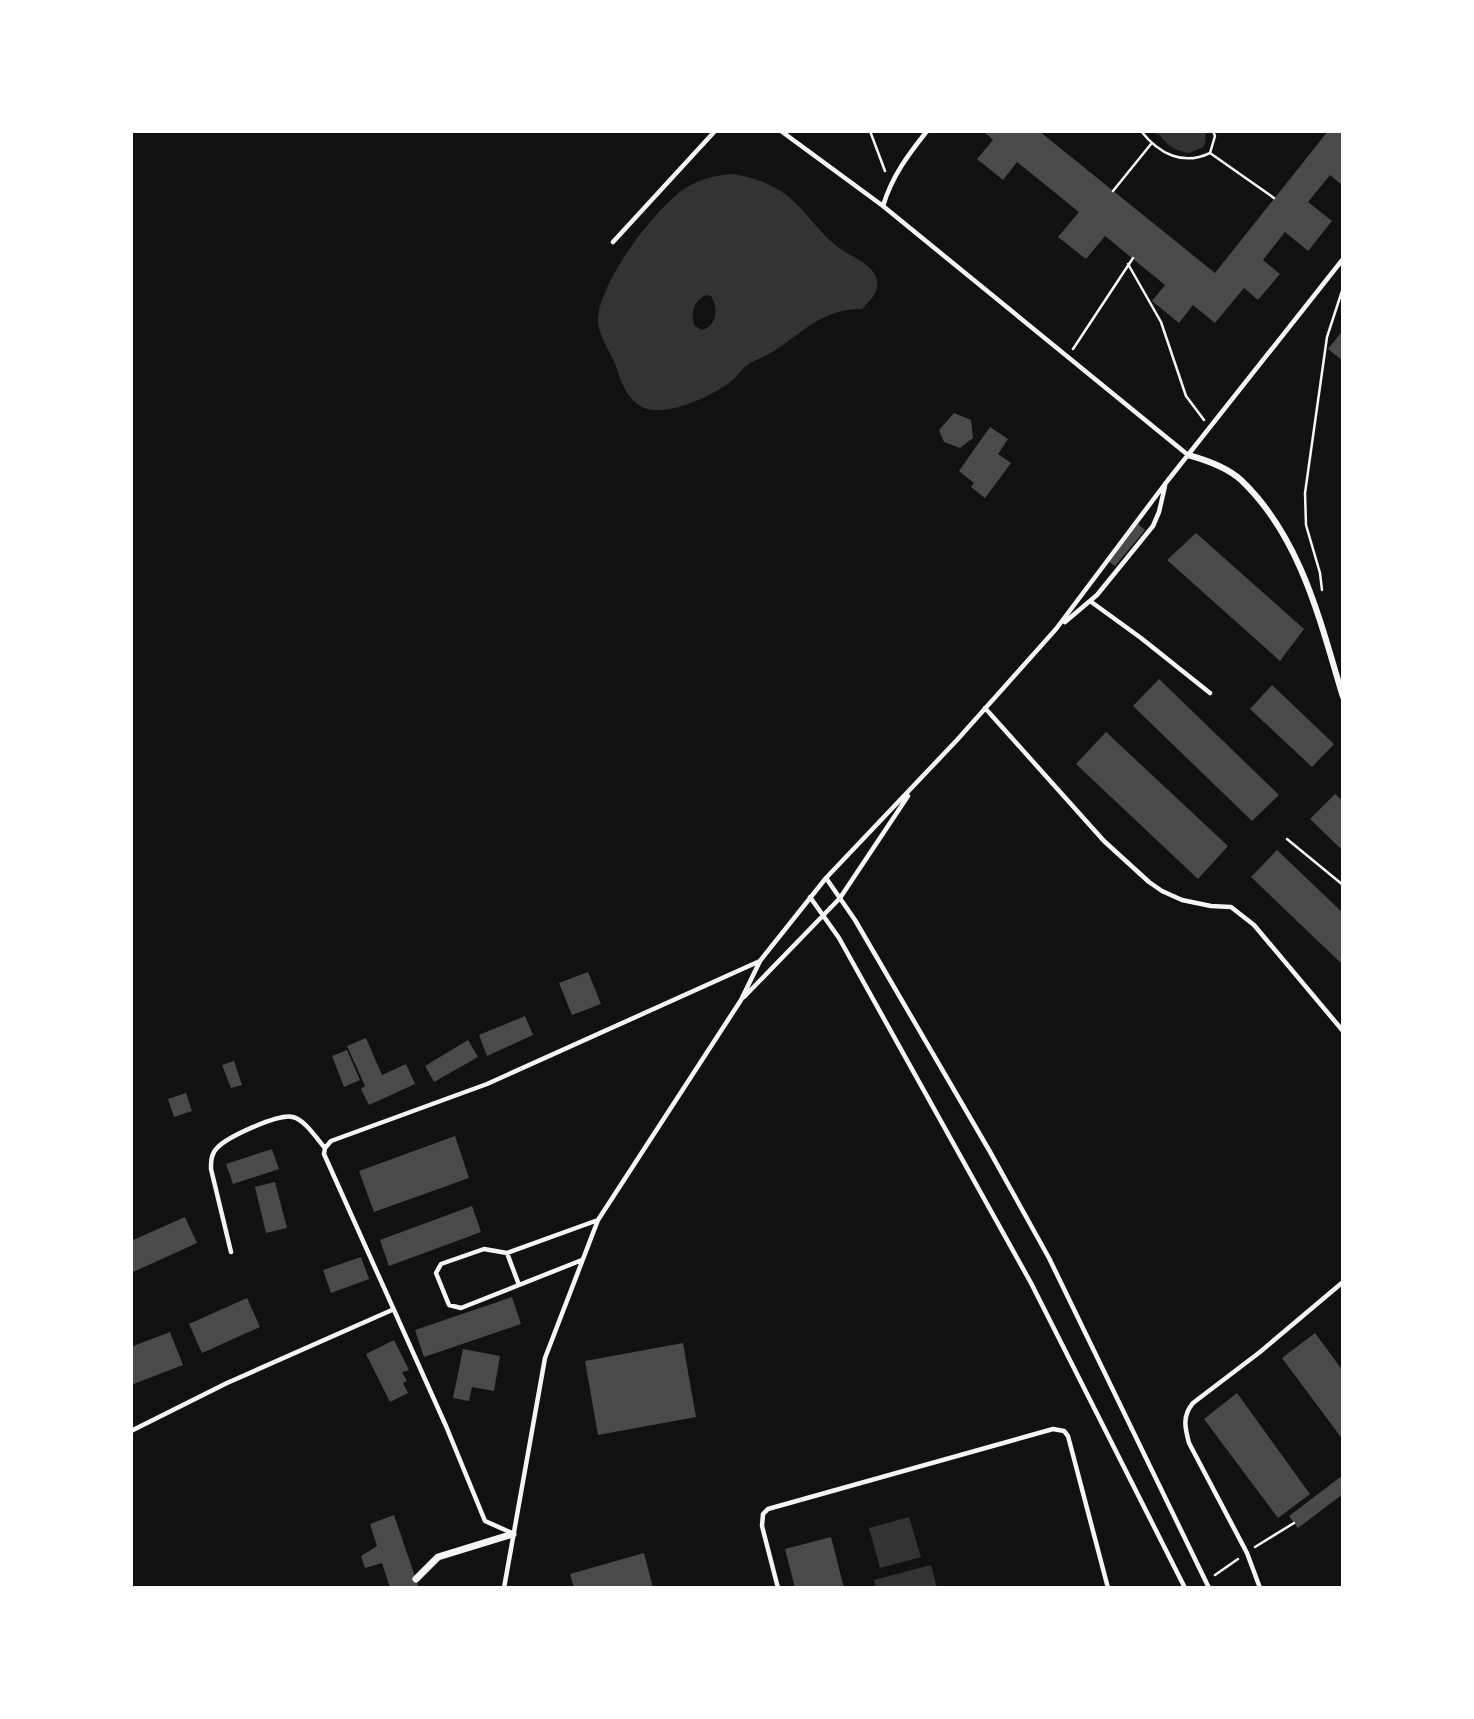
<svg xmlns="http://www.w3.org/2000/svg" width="1474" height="1719" font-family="'IBM Plex Sans',sans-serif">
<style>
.water{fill:#333;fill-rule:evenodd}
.building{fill:#4a4a4a}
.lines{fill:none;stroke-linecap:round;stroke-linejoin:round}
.path{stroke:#f5f5f5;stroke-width:2.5}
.service{stroke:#f5f5f5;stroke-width:4.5}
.pedestrian{stroke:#f5f5f5;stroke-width:6}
.minor{stroke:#f5f5f5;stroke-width:7}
</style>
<rect width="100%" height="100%" fill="#111"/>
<path class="water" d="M1149 131H1206L1205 143 1203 147 1190 153C1179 152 1166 146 1160 135Z
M734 174C754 178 773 184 789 197 807 212 819 233 838 247 849 256 871 263 876 277 881 291 871 299 862 309 819 309 803 334 769 354 762 358 752 361 746 366 742 369 739 374 735 378 719 393 675 413 653 410 632 408 622 387 617 369 612 353 598 337 598 320 599 282 654 210 684 189 699 179 717 175 734 174ZM706 295 711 296C719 308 717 327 701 330L694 325C691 313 693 301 706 295Z
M909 1517 921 1557 880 1568 869 1528Z
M931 1565 937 1588H876L874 1580Z"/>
<path class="building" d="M983 131H1039L1215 273 1328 131H1343V186L1330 175 1308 202 1332 221 1308 251 1285 232 1263 260 1280 274 1258 300 1244 288 1215 323 1193 305 1179 323 1152 301 1165 285 1105 236 1086 259 1058 237 1079 212 1017 162 1003 180 977 159 993 140Z
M1343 330V361L1328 349Z
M954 413 971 420 973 438 960 448 944 442 939 430Z
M990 427 1008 439 998 454 1011 463 985 498 971 487 974 483 959 471Z
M1138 524 1145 530 1115 566 1109 562Z
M1196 533 1304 629 1280 661 1167 560Z
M1159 679 1279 795 1252 821 1133 706Z
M1272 685 1334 744 1312 767 1250 709Z
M1106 732 1228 846 1198 879 1076 764Z
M1335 794 1343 801V851L1310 819Z
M1277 850 1343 913V965L1251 877Z
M588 972 601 1004 572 1015 559 983Z
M525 1016 533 1035 487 1056 479 1035Z
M366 1038 382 1075 406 1064 415 1084 369 1105 361 1089 365 1086 347 1046Z
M468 1040 478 1057 434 1082 425 1066Z
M347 1050 360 1080 344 1087 332 1056Z
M234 1061 242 1085 231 1088 222 1065Z
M186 1093 192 1111 174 1117 168 1099Z
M455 1136 469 1178 374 1212 359 1171Z
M272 1149 279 1169 233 1184 226 1164Z
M275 1182 287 1228 266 1233 255 1187Z
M472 1206 481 1232 389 1266 380 1240Z
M185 1217 197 1243 131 1273V1241Z
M361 1257 369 1279 331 1293 323 1270Z
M512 1297 521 1324 424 1357 415 1330Z
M247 1298 260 1327 202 1353 189 1324Z
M170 1332 183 1365 131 1385V1347Z
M1315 1333 1343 1371V1440L1282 1358Z
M394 1340 409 1370 402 1372 407 1381 403 1383 408 1393 390 1402 366 1354Z
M683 1343 696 1417 598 1435 585 1361Z
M463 1349 500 1356 494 1391 472 1387 469 1401 453 1398Z
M1237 1393 1310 1494 1278 1518 1204 1419Z
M1343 1475V1494L1298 1528 1289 1516Z
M394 1515 419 1588H390L382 1563 365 1568 361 1556 377 1546 370 1524Z
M831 1537 844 1588H795L785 1549Z
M644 1553 653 1588H574L570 1574Z"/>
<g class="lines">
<path class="path" d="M870 131 885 171
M1141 131C1159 154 1183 166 1210 153L1215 136 1213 131
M1210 153 1274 198
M1113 191 1151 144
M1128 264 1161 322 1186 396 1204 420
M1073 349 1133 258
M1322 590 1320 573 1306 525 1305 493 1327 337 1343 288
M1287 839 1343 885
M1255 1547 1294 1523
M1215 1575 1238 1559"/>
<path class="service" d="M781 131 883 206 1188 455
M883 206C892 176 908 155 927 131
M613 242 715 131
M1090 601 1141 638 1210 693
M1065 622 1097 595 1153 526 1159 512 1165 486
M985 708 1104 841 1149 882 1162 891 1182 900 1211 906 1231 907 1254 925 1343 1031
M826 878 855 920 989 1150 1049 1258 1209 1588
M810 897 839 938 1031 1283 1185 1588
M744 997 840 898 908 796
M325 1148 331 1141 487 1084 760 961
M325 1148 324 1154 446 1426 485 1521 512 1533
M231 1252 211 1169C211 1161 211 1154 217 1148 227 1137 279 1113 293 1117 305 1120 317 1139 325 1148
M507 1253 519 1285
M582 1260 461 1308 449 1305 436 1273 441 1264 484 1249 507 1253 598 1220
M131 1431 227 1383 392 1310
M504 1588 545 1358 598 1220 741 1000 760 961 826 878 957 740 1056 629 1165 484 1343 259
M778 1588 762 1526 763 1514 768 1509 1053 1429 1064 1431 1068 1436 1108 1588
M1260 1588 1247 1553 1189 1443C1185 1428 1182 1416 1193 1403L1260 1352 1343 1282"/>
<path class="pedestrian" d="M1188 455C1206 460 1227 467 1241 480 1301 537 1320 621 1343 697"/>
<path class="minor" d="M416 1579 438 1557 513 1534"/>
</g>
<rect width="1474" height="1719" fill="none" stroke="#ffffff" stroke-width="266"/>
</svg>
